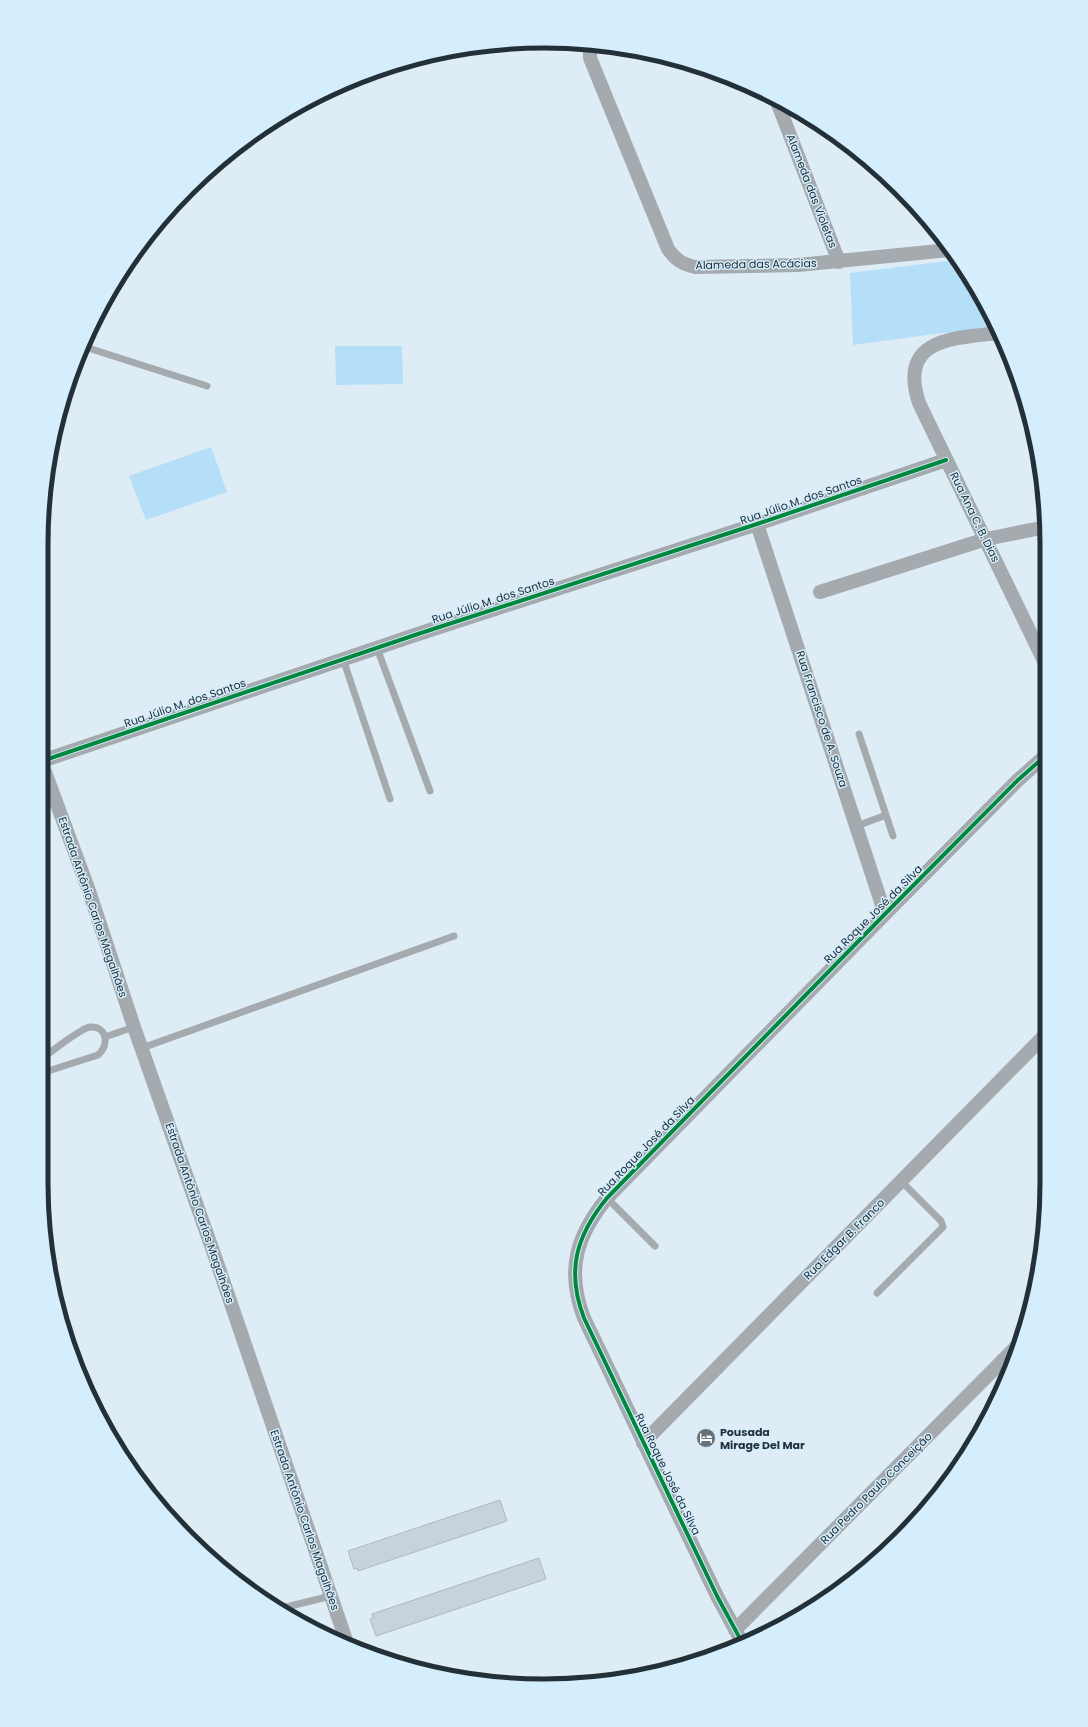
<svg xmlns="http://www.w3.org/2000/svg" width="1088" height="1727" font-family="Poppins,sans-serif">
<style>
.green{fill:#b5dff9}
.building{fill:#c7d2da;stroke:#acb8c0}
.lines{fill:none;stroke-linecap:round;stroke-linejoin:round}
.service{stroke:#a4aaae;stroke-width:7}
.minor{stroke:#a4aaae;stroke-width:14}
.cycleway-casing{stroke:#d5eefe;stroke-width:6}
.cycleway{stroke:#00873e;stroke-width:4}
.labels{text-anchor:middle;stroke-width:3;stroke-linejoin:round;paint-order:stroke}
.street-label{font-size:11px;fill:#243037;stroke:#d5eefe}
.poi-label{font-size:11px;font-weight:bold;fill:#243037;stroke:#d5eefe;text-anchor:start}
.rim{fill:none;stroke:#243037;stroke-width:5}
</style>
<rect width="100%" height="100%" fill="#deecf5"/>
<path class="green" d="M956 260 980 293 995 326 853 345 850 273Z
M335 346H402L403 384 336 385Z
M211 447 227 492 146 520 129 476Z"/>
<path class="building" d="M500 1500 507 1521 358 1571 357 1568 354 1569 348 1551Z
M539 1558 546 1579 376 1636 370 1619 373 1618 372 1614Z"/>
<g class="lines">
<path class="service" d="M82 346 207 386
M377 648 430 791
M343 659 390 799
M859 734 893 836
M857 826 886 815
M105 1037 134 1027
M142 1048 454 936
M45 1056C54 1050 81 1028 90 1027 108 1026 109 1046 98 1055L45 1072
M607 1198 655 1246
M877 1293 943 1227 941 1221 901 1181
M278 1609 331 1596"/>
<path class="minor" d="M590 44V58L668 249C676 260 682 264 695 267L798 265 949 250
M776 99 839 262
M998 333C952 338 898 339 919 403L1045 663
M757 524 885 914
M820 592 986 539 1046 527
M45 760 421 633 757 524 946 460
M45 772 88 888 134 1027 213 1251 347 1643
M643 1443 1044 1036
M735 1630 1017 1346
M743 1644 717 1596 584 1318C566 1271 576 1236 607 1198L885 914 1018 780 1045 756"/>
<defs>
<path id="cycleway" d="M45 760 421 633 757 524 946 460
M743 1644 717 1596 584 1318C566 1271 576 1236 607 1198L885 914 1018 780 1045 756"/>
</defs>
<use href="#cycleway" class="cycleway-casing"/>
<use href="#cycleway" class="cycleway"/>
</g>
<defs>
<symbol id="hotel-disc" viewBox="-11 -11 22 22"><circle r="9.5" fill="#65727a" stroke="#d5eefe"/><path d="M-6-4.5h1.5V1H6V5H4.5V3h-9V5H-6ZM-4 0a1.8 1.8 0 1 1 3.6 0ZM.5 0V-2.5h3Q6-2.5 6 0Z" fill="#fff"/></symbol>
</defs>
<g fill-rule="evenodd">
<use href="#hotel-disc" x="695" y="1427" width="22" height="22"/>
</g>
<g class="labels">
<g class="street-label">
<text transform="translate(812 191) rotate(69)" y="4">Alameda das Violetas</text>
<text transform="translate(756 264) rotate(-1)" y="4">Alameda das Acácias</text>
<text transform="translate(801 500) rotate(-19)" y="4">Rua Júlio M. dos Santos</text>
<text transform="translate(975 517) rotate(64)" y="4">Rua Ana C. B. Dias</text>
<text transform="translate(493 600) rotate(-18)" y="4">Rua Júlio M. dos Santos</text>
<text transform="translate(185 703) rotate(-19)" y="4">Rua Júlio M. dos Santos</text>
<text transform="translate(822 719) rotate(72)" y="4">Rua Francisco de A. Souza</text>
<text transform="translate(93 907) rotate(71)" y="4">Estrada Antônio Carlos Magalhães</text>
<text transform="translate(873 914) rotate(-45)" y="4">Rua Roque José da Silva</text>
<text transform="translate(646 1146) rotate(-46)" y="4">Rua Roque José da Silva</text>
<text transform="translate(200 1213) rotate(71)" y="4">Estrada Antônio Carlos Magalhães</text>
<text transform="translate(844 1239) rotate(-45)" y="4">Rua Edgar B. Franco</text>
<text transform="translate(668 1474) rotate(64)" y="4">Rua Roque José da Silva</text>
<text transform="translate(876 1488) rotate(-45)" y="4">Rua Pedro Paulo Conceição</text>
<text transform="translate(305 1520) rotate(71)" y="4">Estrada Antônio Carlos Magalhães</text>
</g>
<g class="poi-label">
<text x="720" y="1436">Pousada<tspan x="720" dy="13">Mirage Del Mar</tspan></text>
</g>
</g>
<path d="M0 0H1088V1727H0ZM544 48H544A496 496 0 0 1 1040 544V1183A496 496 0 0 1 544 1679H544A496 496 0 0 1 48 1183V544A496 496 0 0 1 544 48Z" fill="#d5eefe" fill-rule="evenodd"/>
<path class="rim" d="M544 48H544A496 496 0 0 1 1040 544V1183A496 496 0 0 1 544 1679H544A496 496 0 0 1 48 1183V544A496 496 0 0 1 544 48Z"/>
</svg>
